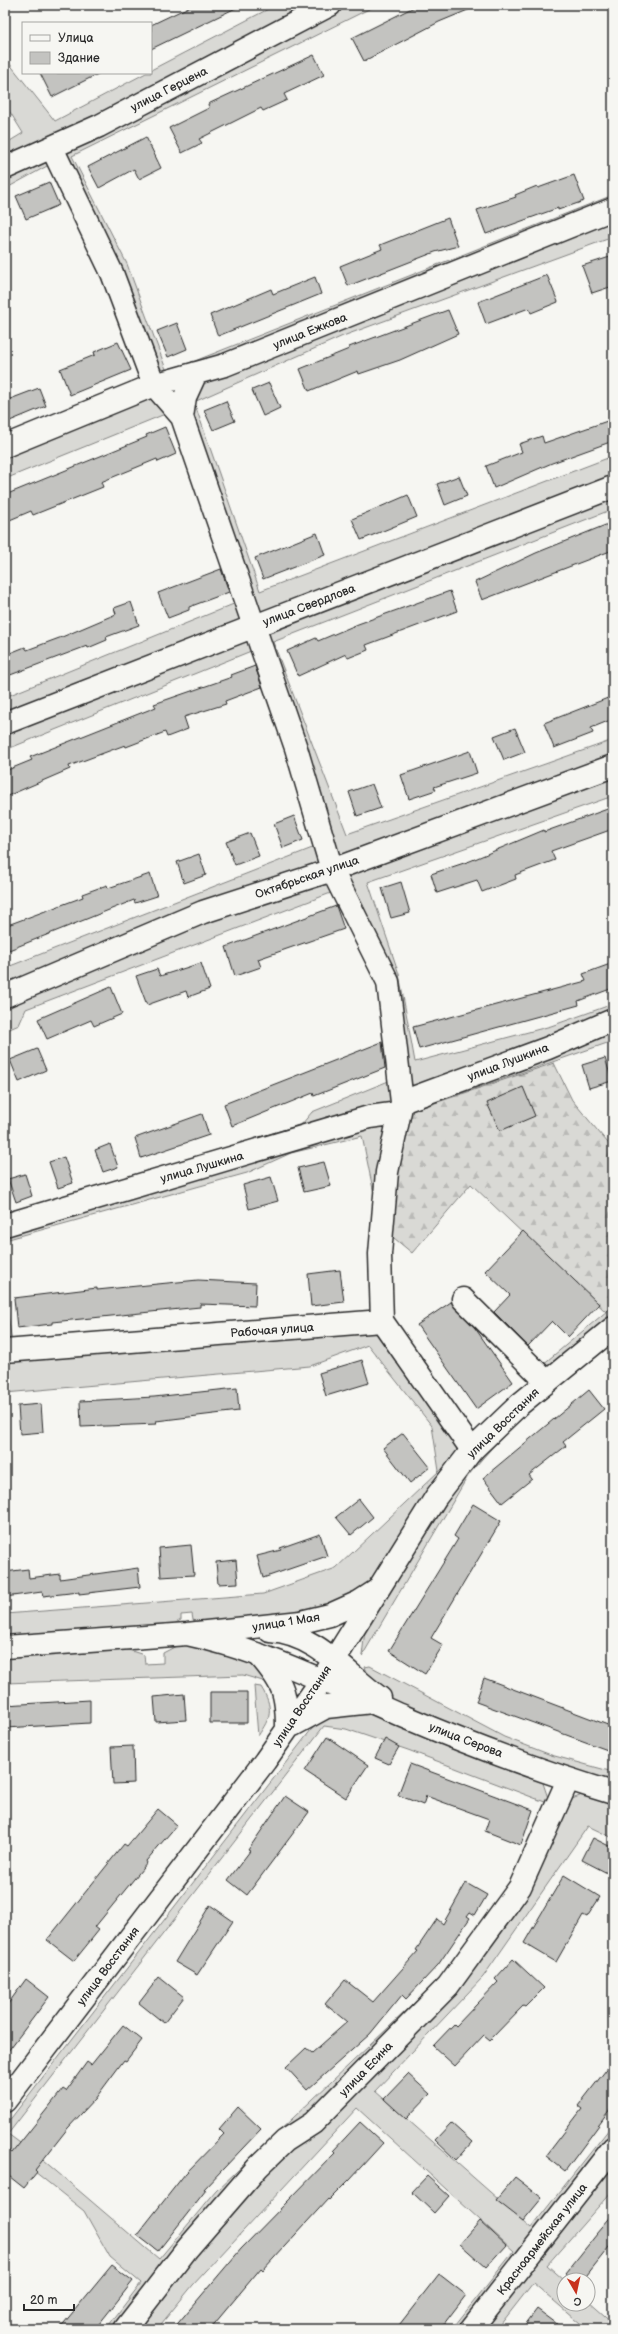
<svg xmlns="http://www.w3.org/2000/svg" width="618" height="2334" font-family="'Balsamiq Sans',sans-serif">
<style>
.grass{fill:#d9d9d5;stroke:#828280}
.forest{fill:url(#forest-firs);stroke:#828280}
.building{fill:#c3c3c0;stroke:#2b2b2b}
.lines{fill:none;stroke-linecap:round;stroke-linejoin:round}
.minor-casing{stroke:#2b2b2b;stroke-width:25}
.major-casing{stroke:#2b2b2b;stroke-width:25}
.minor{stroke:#f6f6f2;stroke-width:22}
.major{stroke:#f6f6f2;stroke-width:22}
.labels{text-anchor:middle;stroke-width:3.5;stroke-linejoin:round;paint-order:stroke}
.street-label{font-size:12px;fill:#2b2b2b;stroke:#f6f6f2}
</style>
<defs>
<pattern id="forest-firs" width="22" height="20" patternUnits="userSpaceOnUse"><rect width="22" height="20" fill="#d9d9d5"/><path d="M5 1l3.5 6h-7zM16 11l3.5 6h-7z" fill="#babab7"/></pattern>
</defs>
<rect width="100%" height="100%" fill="#f6f6f2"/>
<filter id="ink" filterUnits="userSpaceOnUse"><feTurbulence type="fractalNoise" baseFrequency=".025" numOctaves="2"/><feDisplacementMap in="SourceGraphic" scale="8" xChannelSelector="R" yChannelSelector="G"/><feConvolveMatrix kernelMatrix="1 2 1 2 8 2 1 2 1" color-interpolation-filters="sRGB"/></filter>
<g filter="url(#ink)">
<path class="grass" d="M276 5H316L5 163V144L23 133 5 104V58L55 121 146 73H151V70Z
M339 5H377L72 156 127 264 167 372 613 195V204L158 380 62 150Z
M44 156 49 165 5 189V174Z
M613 216V237L343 336 194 402 260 591 613 456V480L255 621 186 416 200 377Z
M153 391 170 412 5 479V450Z
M613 492V509L273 642 347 834 613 740V761L334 865 262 629Z
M241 601 243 627 5 719V697Z
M247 635 256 649 5 750V729Z
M613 772V796L368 882 399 974 415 1062 551 1026 613 1004V1014L406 1095 392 980 338 873Z
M320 845 326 866 5 992V968Z
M331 874 336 891 26 1009 19 1025 5 1031V1001L205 915Z
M613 1027V1041L405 1113 407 1105Z
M396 1078 402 1102 5 1216 302 1124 312 1112Z
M387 1123 376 1311 375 1199 362 1136 291 1153 247 1173 5 1240V1230Z
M5 1292 12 1343 5 1344Z
M613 1306V1318L546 1371 542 1365Z
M378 1329 457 1448 456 1457 371 1583 332 1608 202 1624 193 1620 192 1614 181 1615V1620L170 1626 5 1639V1614L263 1594 336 1568 439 1471 432 1426 368 1345 310 1366 5 1393V1357Z
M613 1340V1343C563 1384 508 1424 468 1476L362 1656 365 1630 447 1497 484 1451 558 1384Z
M184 1642C206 1642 244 1652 262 1666 271 1672 277 1684 280 1694 284 1705 283 1714 277 1723L276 1704 266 1682 243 1675 5 1683V1655L119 1647 144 1655 145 1664 163 1663V1653Z
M370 1666 504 1737 551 1755 613 1772V1784L419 1715 384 1695 369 1677 365 1667Z
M254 1686 261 1687C274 1708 271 1717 258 1736Z
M357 1712 370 1714 542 1780 550 1804 408 1750 346 1729 324 1726 8 2134 43 2160 159 2259 216 2191 446 1973 445 1982 119 2329H106L141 2283 110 2257 84 2211 5 2148V2126L311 1730 324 1718Z
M582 1795 613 1804V1838L588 1826 483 1977 375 2091 531 2228 613 2124V2138L463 2329H452L514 2251 357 2108 193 2285 157 2329H133L261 2173 452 1990 567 1801Z
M613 2160V2190L547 2265 564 2280V2304H588V2301L613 2323V2329H587L533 2283 497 2329H479Z"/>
<path class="forest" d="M554 1063 572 1100 613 1149V1306L606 1312 471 1184 412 1253 388 1233 405 1113Z"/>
<path class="building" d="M193 5H242L151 49V25Z
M418 5H480L439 22 364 61 352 38Z
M314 55 324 75 284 94 287 100 263 111 261 108 199 139 202 143 182 153 169 128 209 108 208 104Z
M40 73H100L52 97Z
M146 137 161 168 139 179 134 169 99 188 88 167Z
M574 175 584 201 558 210V208L486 234 477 210 516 197 515 195 537 186 538 188Z
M49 182 59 205 26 219 16 196Z
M448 218 458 246 435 252 348 286 340 266 382 249 380 245Z
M613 256V286L592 293 582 266Z
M547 275 558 302 531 313 529 308 486 324 478 302Z
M315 277 321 294 218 336 210 315 271 289 273 294Z
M448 310 458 334 400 360 359 374 358 371 309 391 300 369 349 349V347Z
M177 323 187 349 168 357 157 331Z
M118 342 131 370 70 395 60 369 95 355 94 352Z
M269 383 280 408 263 416 252 390Z
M39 388 46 406 5 423V401Z
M226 401 235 421 213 430 204 410Z
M613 419V441L552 463 494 488 486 466 522 452 519 444 542 436 544 443Z
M165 427 176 454 158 462 157 459 101 482 103 487 33 515 31 511 5 522V495L147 437 146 435Z
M459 476 467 496 445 505 437 484Z
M408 495 417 517 361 540 352 519Z
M613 522V550L482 600 475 582 536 553Z
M317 533 325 555 263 579 255 558Z
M221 569 229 592 189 607V610L168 618 158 593Z
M450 591 457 611 366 645 368 650 348 658 346 654 298 676 287 651 316 638 318 641 358 624Z
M131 602 139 625 106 637 107 640 88 648 87 646 5 677V655L25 647 27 650 62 637 116 614 114 608Z
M255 666 262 687 225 701 226 704 184 717 188 729 167 737 165 732 126 747 125 745 69 766 70 769 5 797V771L32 760 30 757 156 707 154 704 232 677 231 675Z
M613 696V719L591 728 593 733 554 748 544 723Z
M515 728 525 752 504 760 494 736Z
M470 751 477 773 434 787 436 790 409 799 401 775Z
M372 784 381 808 357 816 349 792Z
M613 807V829L551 851 555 860 515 875 516 879 482 892 477 880 437 893 431 874 470 861 544 830V832Z
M294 816 303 840 283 848 274 824Z
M250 833 259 856 235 865 226 842Z
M199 854 206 875 184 883 177 862Z
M150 874 157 896 135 903 134 900 9 950 5 940V926L83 897 82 894 107 885 108 888Z
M401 882 410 913 391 918 382 888Z
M336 906 344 929 258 959 261 967 235 976 226 947Z
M201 963 210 989 188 997 186 991 147 1005 136 976 157 969 160 976Z
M613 963V988L578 1001 579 1005 419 1049 413 1027 586 981 583 974Z
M111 987 122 1014 94 1026 91 1020 47 1039 38 1019Z
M382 1042 385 1068 314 1096 313 1093 232 1126 224 1104Z
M37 1049 46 1070 19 1082 10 1060Z
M605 1058 612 1081 589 1088 582 1065Z
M523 1087 535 1116 500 1131 487 1103Z
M202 1114 209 1135 141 1158 135 1138Z
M110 1144 118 1167 103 1172 95 1150Z
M64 1157 73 1183 58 1188 49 1162Z
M324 1162 331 1186 304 1192 298 1168Z
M25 1174 32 1196 16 1202 8 1179Z
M271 1177 278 1201 249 1209 243 1185Z
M523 1231 599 1304 568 1337 552 1321 528 1346 494 1312 510 1295 485 1271Z
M340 1270 344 1302 311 1306 308 1274Z
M198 1280 256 1283 255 1306 200 1304V1307L52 1322V1324L17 1328 14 1298 97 1288V1290Z
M451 1302 475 1328 513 1382 476 1409 417 1325Z
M362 1360 369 1383 326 1396 319 1373Z
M237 1388 239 1411 156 1421 157 1424 81 1427 80 1401 154 1397Z
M589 1390 604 1409 563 1442 566 1446 529 1475 532 1479 502 1503 483 1478Z
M41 1404 43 1432 20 1434 18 1406Z
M403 1433 430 1467 410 1483 383 1448Z
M359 1499 373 1517 351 1535 336 1517Z
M473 1504 501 1521 431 1638 443 1645 425 1674 389 1651 458 1539 454 1536Z
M320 1534 327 1556 263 1578 257 1556 281 1550 280 1548Z
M191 1545 194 1575 161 1577 159 1548Z
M236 1560 238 1583 218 1584 216 1562Z
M138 1568 140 1587 79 1594V1592L43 1596 42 1592 5 1597V1572L28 1569 29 1578 60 1574V1579Z
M484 1678 613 1727V1752L476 1702Z
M210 1692H247V1723H210Z
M184 1694 186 1720 156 1722 154 1697Z
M90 1700V1723L5 1728V1705Z
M327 1737 368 1765 346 1798 305 1771Z
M385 1739 399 1747 389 1764 375 1758Z
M133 1746 134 1783 113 1784 111 1747Z
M410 1764 533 1810 521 1845 485 1831 489 1819 426 1796 423 1805 398 1795Z
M285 1796 309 1812 247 1895 228 1880 250 1851 248 1850Z
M158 1809 177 1825 146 1861 147 1863 95 1927 99 1930 74 1961 47 1940 124 1844 127 1846Z
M593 1838 613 1848V1876L582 1860Z
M564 1875 600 1897 587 1917 583 1915 556 1962 524 1943Z
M466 1883 487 1895 475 1915 470 1912 467 1916 470 1918 438 1965 406 1999 402 1995 370 2034 307 2090 286 2067 306 2048 312 2053 347 2022 325 2004 345 1980 373 2002 418 1951 416 1950 437 1919 443 1924Z
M210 1905 233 1921 197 1975 175 1962Z
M513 1959 544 1988 525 2007 523 2006 490 2040 484 2035 455 2066 433 2046 454 2024 456 2026 498 1982 495 1979Z
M159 1977 184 1997 164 2023 139 2003Z
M26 1979 49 1997 5 2055V2008Z
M123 2025 142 2040 126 2061 124 2060 95 2099 68 2128 35 2170 37 2172 24 2188 5 2173V2148L12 2153 63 2089 66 2091 87 2062 91 2065Z
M613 2061V2106L565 2171 546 2156 582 2109 578 2106Z
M408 2074 430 2094 406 2119 384 2099Z
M238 2107 261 2129 204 2189 206 2190 158 2251 137 2235 185 2174 224 2134 219 2129Z
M360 2122 383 2143 350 2179 329 2200 328 2199 263 2270 261 2268 210 2329H173L241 2249 335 2153 333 2151Z
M451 2123 472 2142 456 2160 435 2140Z
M427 2176 449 2196 434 2213 412 2192Z
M515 2177 542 2198 523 2221 496 2200Z
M613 2213V2242L583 2280H572L565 2274 597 2234 596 2233Z
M480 2221 506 2245 486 2267 460 2244Z
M112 2265 133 2281 111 2309 95 2329H59Z
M439 2274 466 2295 440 2329H396Z
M537 2309 564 2329H522Z"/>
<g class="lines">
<defs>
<path id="minor" d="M52 148 112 273 154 385 182 417 296 748 332 870 388 982 402 1102 387 1172 380 1254 382 1321
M5 168 99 126 330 5
M182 417 185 397 196 373
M5 446 154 385 225 365 613 209
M5 723 613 487
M5 996 203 912 332 870 613 766
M402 1102 548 1048 613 1020
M5 1225 369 1117 399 1113
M463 1299 547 1382
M5 1351 382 1321 472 1450
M259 1655C283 1683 287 1692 287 1729
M293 1725 326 1707 372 1702
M5 2101 265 1761 321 1681
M125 2329 187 2249 258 2167 285 2141 313 2123 448 1986 520 1887 568 1780
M471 2329 613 2148"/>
<path id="major" d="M270 1631C317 1634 345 1673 380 1698
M187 1634C263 1650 334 1686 405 1717 473 1746 543 1772 613 1793
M5 1647 187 1634 301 1622 330 1615 359 1602 376 1591
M321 1681 436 1497 472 1450 520 1404 613 1328"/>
</defs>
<use href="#minor" class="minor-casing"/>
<use href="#major" class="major-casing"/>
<use href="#minor" class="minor"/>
<use href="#major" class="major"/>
</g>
</g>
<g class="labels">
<g class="street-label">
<text transform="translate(169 89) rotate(-27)" y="4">улица Герцена</text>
<text transform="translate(310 331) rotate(-22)" y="4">улица Ежкова</text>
<text transform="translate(309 605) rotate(-21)" y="4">улица Свердлова</text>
<text transform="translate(307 877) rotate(-19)" y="4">Октябрьская улица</text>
<text transform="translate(508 1062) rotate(-21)" y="4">улица Лушкина</text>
<text transform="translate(202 1167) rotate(-16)" y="4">улица Лушкина</text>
<text transform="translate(272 1330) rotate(-4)" y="4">Рабочая улица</text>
<text transform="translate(503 1423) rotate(-44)" y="4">улица Восстания</text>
<text transform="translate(286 1622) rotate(-9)" y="4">улица 1 Мая</text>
<text transform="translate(302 1706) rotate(-56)" y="4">улица Восстания</text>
<text transform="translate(466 1740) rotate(21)" y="4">улица Серова</text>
<text transform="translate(108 1966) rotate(-53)" y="4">улица Восстания</text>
<text transform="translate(366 2069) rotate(-46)" y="4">улица Есина</text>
<text transform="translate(542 2239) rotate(-52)" y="4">Красноармейская улица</text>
</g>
</g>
<rect width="618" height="2334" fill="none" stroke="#f6f6f2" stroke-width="20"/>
<rect x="10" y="10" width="598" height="2314" fill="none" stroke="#2b2b2b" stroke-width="1.5" filter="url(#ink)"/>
<rect x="22" y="22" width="130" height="52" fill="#f6f6f2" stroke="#a5a5a2"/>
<rect x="30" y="35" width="20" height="6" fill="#f6f6f2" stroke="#a5a5a2"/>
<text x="58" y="42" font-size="12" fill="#2b2b2b">Улица</text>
<rect x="30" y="52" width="20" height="12" fill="#c3c3c0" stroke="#a5a5a2"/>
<text x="58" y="62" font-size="12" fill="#2b2b2b">Здание</text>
<g transform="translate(576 2292) rotate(171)"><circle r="19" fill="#f6f6f2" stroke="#a5a5a2"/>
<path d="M0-3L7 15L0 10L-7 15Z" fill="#c8321e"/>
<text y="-6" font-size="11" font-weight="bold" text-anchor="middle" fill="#2b2b2b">С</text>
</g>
<path d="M24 2304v6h50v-6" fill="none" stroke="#2b2b2b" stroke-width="2"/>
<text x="30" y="2304" font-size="12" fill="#2b2b2b" stroke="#f6f6f2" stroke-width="3" paint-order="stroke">20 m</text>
</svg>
